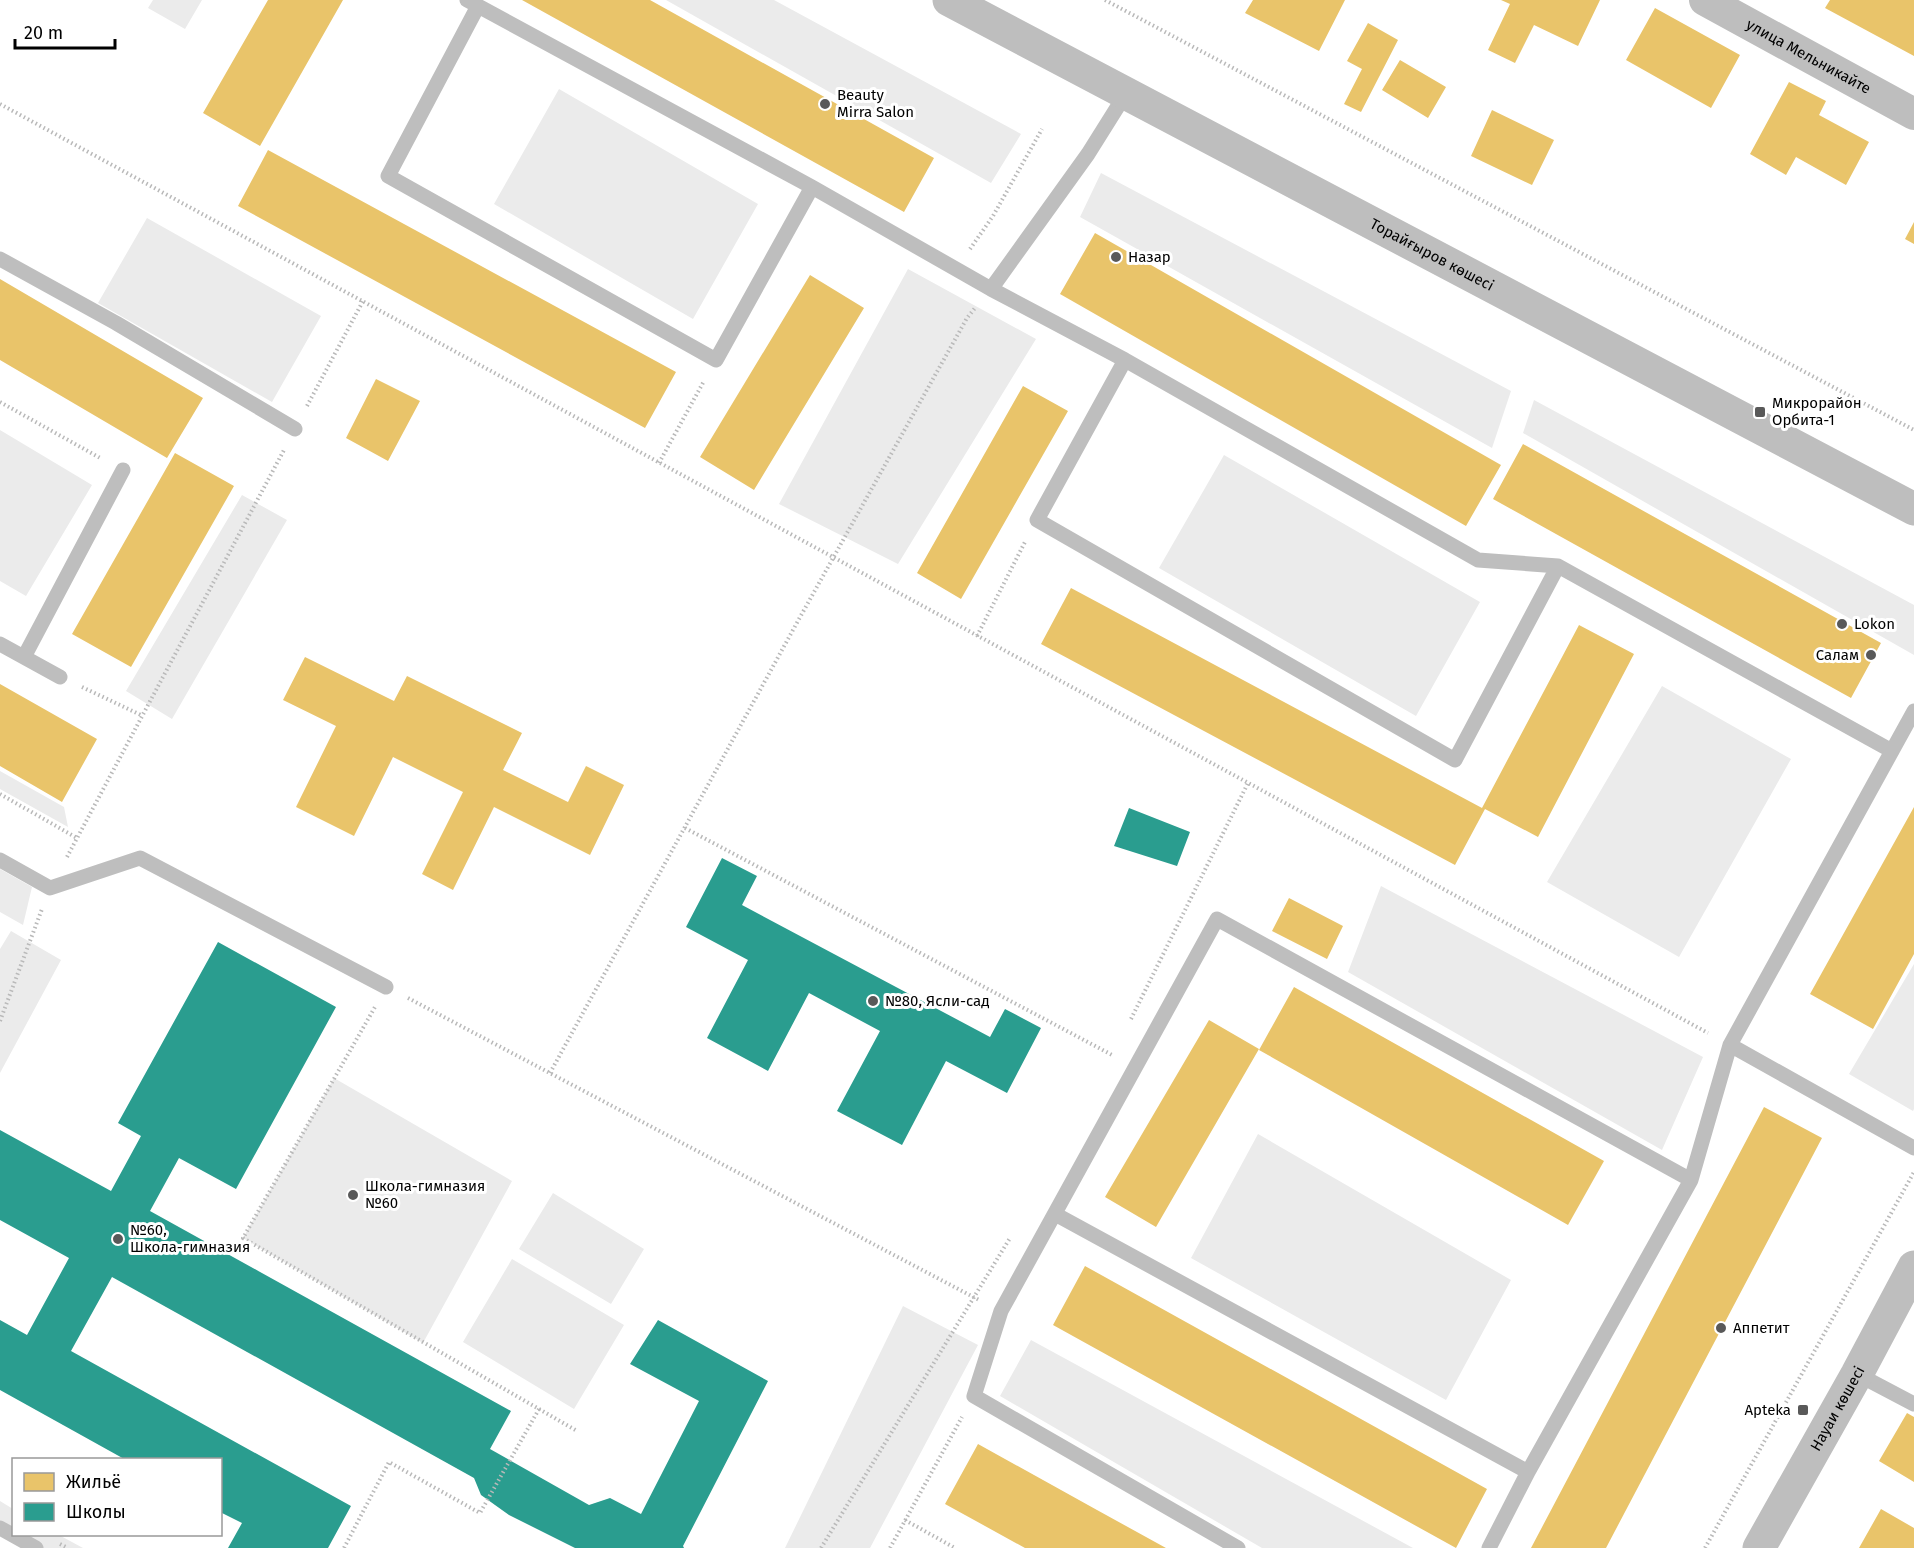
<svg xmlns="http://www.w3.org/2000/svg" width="1914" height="1548" font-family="'Fira Sans',sans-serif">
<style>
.green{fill:#ebebeb}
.homes{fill:#e9c46a}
.schools{fill:#2a9d8f}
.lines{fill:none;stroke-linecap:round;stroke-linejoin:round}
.path{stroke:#b9b9b9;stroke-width:4;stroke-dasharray:1.5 3;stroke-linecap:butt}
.service{stroke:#bebebe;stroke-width:15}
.minor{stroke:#bebebe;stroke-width:32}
.tertiary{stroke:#bebebe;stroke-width:33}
.poi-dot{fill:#595959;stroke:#fff;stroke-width:2}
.labels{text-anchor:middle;stroke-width:6;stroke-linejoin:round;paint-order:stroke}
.street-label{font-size:15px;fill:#000;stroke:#fff}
.poi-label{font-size:15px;fill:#000;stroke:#fff;text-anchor:start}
</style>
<rect width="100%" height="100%" fill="#fff"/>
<path class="green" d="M153 0H202L185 29 148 8Z
M666 0H774L1021 134 991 183Z
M559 89 758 204 693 319 494 204Z
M1101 173 1511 391 1492 448 1080 217Z
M147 218 321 316 272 402 98 303Z
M908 269 1036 339 898 564 779 504Z
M1534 400 1914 605V655L1523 433Z
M0 430 92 485 26 596 0 581Z
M1224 455 1480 602 1416 716 1159 568Z
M242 495 287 520 172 719 126 691Z
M1662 686 1791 759 1679 957 1547 882Z
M0 771 64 807 68 827 0 789Z
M0 869 32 887 23 925 0 912Z
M1381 886 1703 1057 1662 1150 1348 972Z
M11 931 61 960 0 1073V949Z
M1914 964V1109L1913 1111 1849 1074Z
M334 1078 512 1181 423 1343 243 1238Z
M1258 1134 1511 1280 1446 1400 1191 1258Z
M553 1193 644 1249 611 1304 519 1249Z
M512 1259 624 1325 574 1409 463 1342Z
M903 1306 978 1345 870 1548H785Z
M1031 1340 1413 1548H1262L1000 1396Z
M0 1501 13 1509V1532L0 1524Z
M19 1535H59L83 1548H43Z"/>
<path class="homes" d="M268 0H343L260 146 203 113Z
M522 0H650L934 158 904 212Z
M1253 0H1345L1319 51 1245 13Z
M1501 0H1600L1578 46 1534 25 1515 63 1488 50 1510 4Z
M1830 0H1914V56L1825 8Z
M1655 8 1740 55 1711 108 1626 60Z
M1368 23 1398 40 1361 112 1344 104 1362 69 1347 61Z
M1400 60 1446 87 1428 118 1382 90Z
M1789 82 1826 101 1819 115 1869 142 1846 185 1796 157 1786 175 1750 154Z
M1492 110 1554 140 1532 185 1471 156Z
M268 150 676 372 645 428 238 206Z
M1914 222V244L1905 239Z
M1095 233 1501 465 1466 526 1060 294Z
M810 275 864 308 754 490 700 457Z
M0 279 203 398 167 458 0 360Z
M376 379 420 401 388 461 346 438Z
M1023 386 1068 411 961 599 917 573Z
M1523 444 1881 643 1851 698 1493 499Z
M175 453 234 486 131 667 72 634Z
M1071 588 1482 808 1579 625 1634 654 1538 837 1485 809 1455 865 1041 644Z
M305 657 394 701 407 676 522 733 503 770 568 802 586 766 624 785 590 855 494 807 453 890 422 874 463 792 393 757 354 836 296 807 336 726 283 700Z
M0 684 97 739 62 802 0 766Z
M1914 807V954L1873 1029 1810 994Z
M1289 898 1343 926 1327 959 1272 931Z
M1294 987 1604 1161 1568 1225 1259 1050Z
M1209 1020 1259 1049 1156 1227 1105 1197Z
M1764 1107 1822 1138 1606 1548H1531Z
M1085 1266 1487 1489 1456 1548 1053 1325Z
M1907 1413 1914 1417V1482L1879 1461Z
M978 1444 1097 1510 1166 1548H1025L945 1504Z
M1881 1509 1914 1528V1548H1859Z"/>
<path class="schools" d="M1129 808 1190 832 1177 866 1114 846Z
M722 858 757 876 742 905 990 1037 1005 1009 1041 1028 1007 1093 946 1061 902 1145 837 1111 880 1031 809 993 768 1071 707 1038 748 960 686 927Z
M218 942 336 1007 236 1189 179 1158 150 1211 511 1411 490 1449 589 1505 610 1498 641 1514 699 1401 630 1364 658 1320 768 1381 683 1546 684 1548H575L509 1515 481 1495 474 1478 112 1277 71 1351 351 1506 328 1548H228L242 1523 220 1512V1460H126L0 1390V1320L27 1335 69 1258 0 1220V1130L111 1191 141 1136 118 1123Z"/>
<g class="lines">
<path class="path" d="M1105 0 1914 430
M0 104 1708 1033
M970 249 993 216 1042 129
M0 402 102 459
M307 406 363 301
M659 463 704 381
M977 636 1025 542
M82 687 143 716
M0 794 77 838
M685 828 1114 1056
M67 857 284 450
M408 998 979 1300
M1131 1019 1248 783
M0 1021 42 909
M550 1073 799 619 967 318 975 308
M539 1409 577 1431
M905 1520 955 1548
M60 1544 68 1548
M344 1548 389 1462 480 1513 539 1409 243 1238 375 1007
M821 1548 1010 1238
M890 1548 962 1417
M1705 1548 1914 1172"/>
<path class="service" d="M467 0 812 187 991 289 1088 154 1125 95
M478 6 388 176 716 360 812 187
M0 259 116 323 295 429
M991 289 1125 360 1478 560 1558 566 1892 751
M1125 360 1037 520 1455 760 1558 566
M0 644 60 677
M24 657 123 470
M0 860 50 888 140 858 386 987
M1730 1045 1914 1148
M1055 1214 1528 1472
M1857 1374 1914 1404
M0 1528 36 1548
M1238 1548 974 1396 1001 1311 1217 919 1691 1180 1730 1045 1914 711
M1489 1548 1528 1472 1691 1180"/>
<path class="minor" id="s1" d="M1705 0 1914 114"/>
<g class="tertiary">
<path id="s2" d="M949 0 1914 509"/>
<path id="s3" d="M1759 1548 1857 1374 1914 1267"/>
</g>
</g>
<g class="poi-dot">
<circle cx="825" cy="104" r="6"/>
<circle cx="1116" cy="257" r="6"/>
<rect x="1754" y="406" width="12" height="12" rx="3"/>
<circle cx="1842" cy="624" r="6"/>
<circle cx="1871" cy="655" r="6"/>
<circle cx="873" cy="1001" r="6"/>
<circle cx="353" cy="1195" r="6"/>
<circle cx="118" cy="1239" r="6"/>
<circle cx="1721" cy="1328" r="6"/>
<rect x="1797" y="1404" width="12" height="12" rx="3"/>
</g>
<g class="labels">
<g class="street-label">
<text dy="5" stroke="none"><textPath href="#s1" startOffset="118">улица Мельникайте</textPath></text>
<text dy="5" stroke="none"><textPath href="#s2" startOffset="546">Торайғыров көшесі</textPath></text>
<text dy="5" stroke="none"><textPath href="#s3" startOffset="160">Науаи көшесі</textPath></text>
</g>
<g class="poi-label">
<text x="837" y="100">Beauty<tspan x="837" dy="17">Mirra Salon</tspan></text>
<text x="1128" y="262">Назар</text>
<text x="1772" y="408">Микрорайон<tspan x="1772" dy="17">Орбита-1</tspan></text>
<text x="1854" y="629">Lokon</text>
<text x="1859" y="660" text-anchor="end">Салам</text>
<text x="885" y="1006">№80, Ясли-сад</text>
<text x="365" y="1191">Школа-гимназия<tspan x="365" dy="17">№60</tspan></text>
<text x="130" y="1235">№60,<tspan x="130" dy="17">Школа-гимназия</tspan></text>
<text x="1733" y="1333">Аппетит</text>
<text x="1791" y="1415" text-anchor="end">Apteka</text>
</g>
</g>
<rect x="12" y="1458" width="210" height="78" fill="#ffffff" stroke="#999999" stroke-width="1.5"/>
<rect x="24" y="1473" width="30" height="18" fill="#e9c46a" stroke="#999999" stroke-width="1.5"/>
<text x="66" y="1488" font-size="18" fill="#000000">Жильё</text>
<rect x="24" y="1503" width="30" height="18" fill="#2a9d8f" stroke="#999999" stroke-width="1.5"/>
<text x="66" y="1518" font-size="18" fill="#000000">Школы</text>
<path d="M15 39v9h100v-9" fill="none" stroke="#000000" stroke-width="3"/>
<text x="24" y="39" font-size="18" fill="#000000" stroke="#ffffff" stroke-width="4.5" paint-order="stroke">20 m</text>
</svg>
